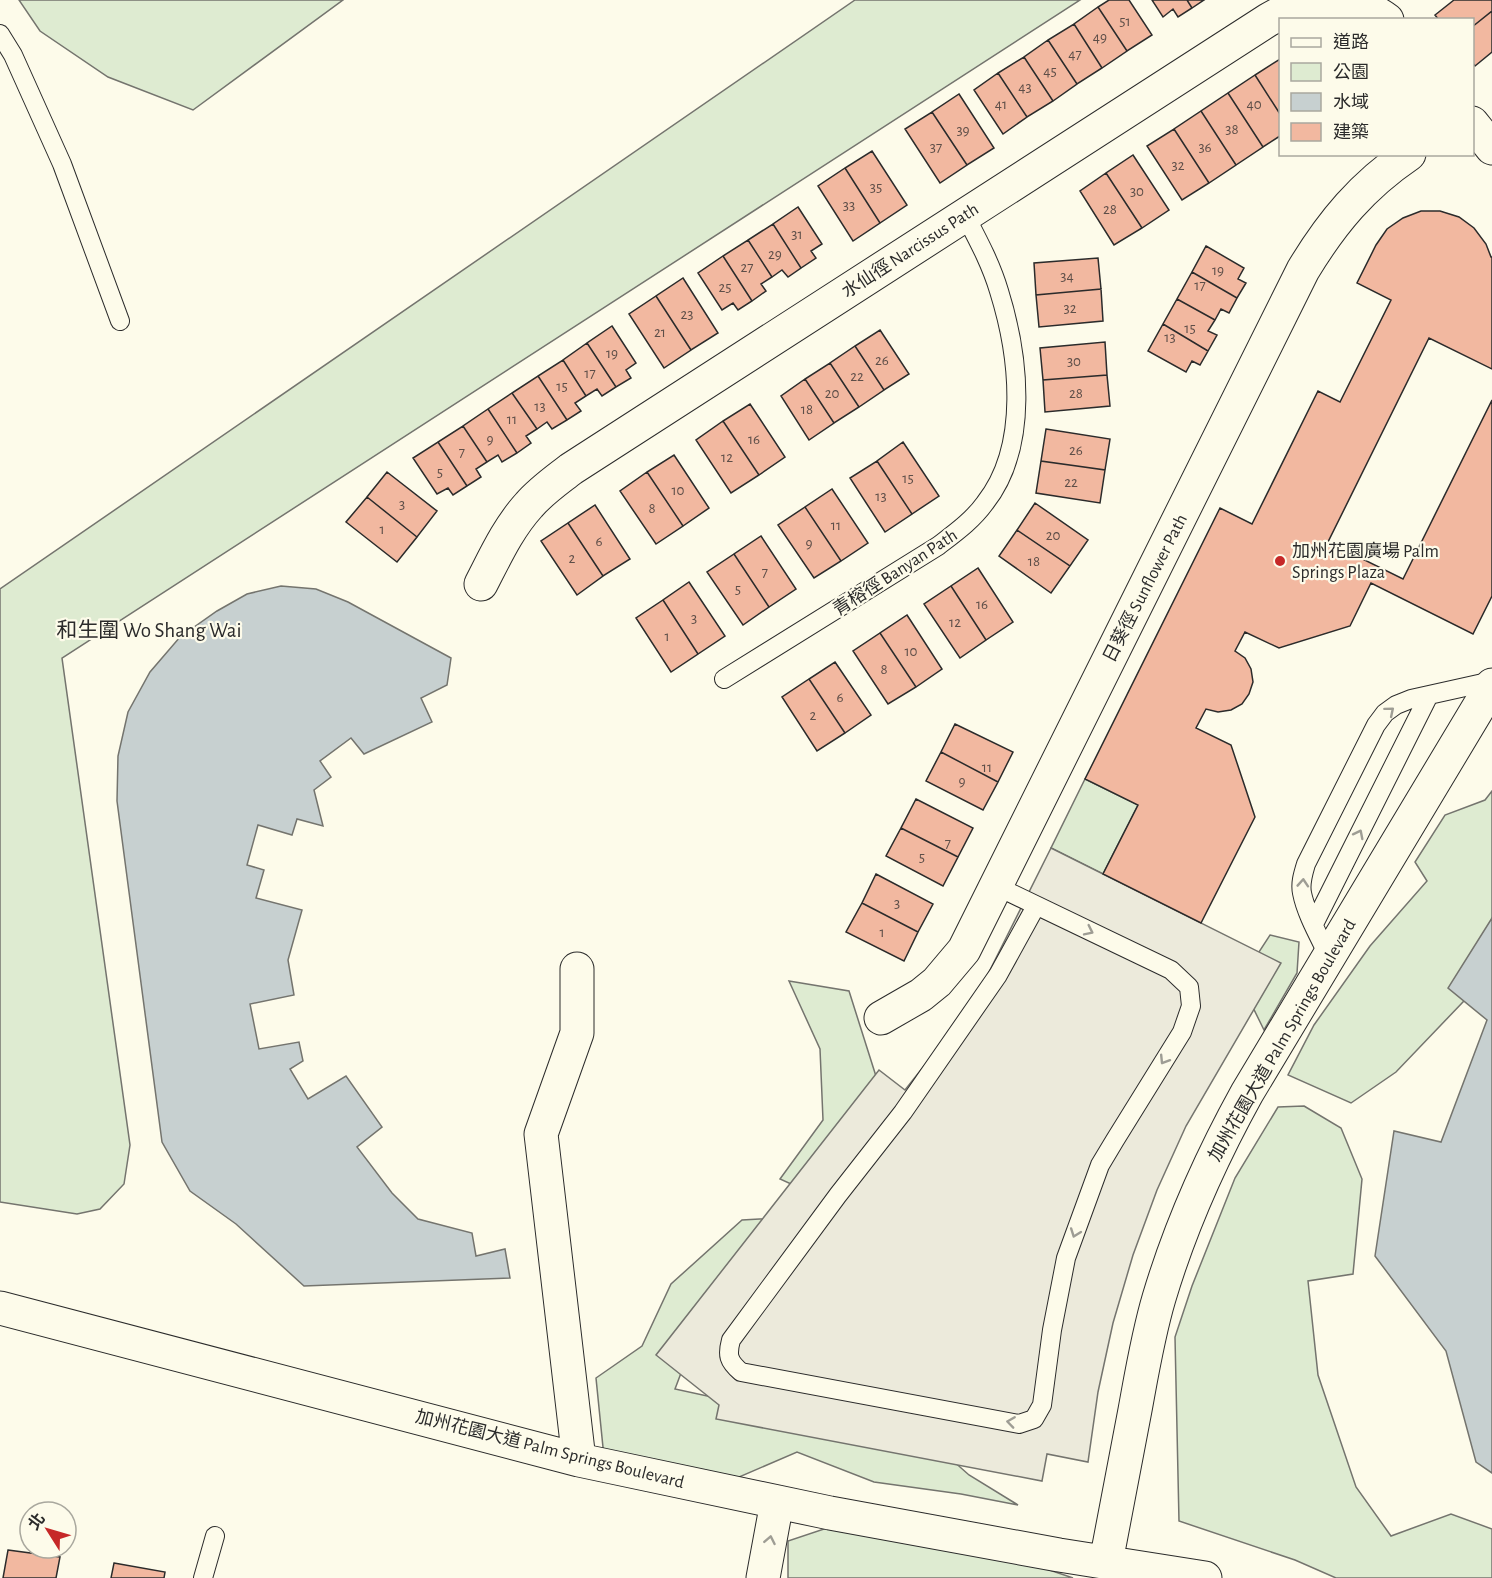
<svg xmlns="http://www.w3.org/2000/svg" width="1492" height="1578" font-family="'Alegreya Sans','Noto Sans TC',sans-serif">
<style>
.green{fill:#deebd1;stroke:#74746e;stroke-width:1.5}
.parking{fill:#eceadb;stroke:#74746e;stroke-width:1.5}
.water{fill:#c7d0d0;stroke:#74746e;stroke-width:1.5}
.building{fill:#f2b8a0;stroke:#2b2b2b;stroke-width:1.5}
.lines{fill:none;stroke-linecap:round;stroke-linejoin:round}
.lane-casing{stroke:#2b2b2b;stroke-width:20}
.street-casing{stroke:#2b2b2b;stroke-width:35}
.lane{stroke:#fdfbea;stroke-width:18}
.street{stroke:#fdfbea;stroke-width:33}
.oneway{stroke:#9e9d94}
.poi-dot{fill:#c62828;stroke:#fdfbea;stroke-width:2}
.labels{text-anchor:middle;stroke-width:4.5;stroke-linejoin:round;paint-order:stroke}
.number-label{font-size:15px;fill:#5d4e48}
.street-label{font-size:18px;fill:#2b2b2b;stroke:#fdfbea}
.poi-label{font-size:18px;fill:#2b2b2b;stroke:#fdfbea;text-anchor:start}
.quarter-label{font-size:21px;fill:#2b2b2b;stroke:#fdfbea}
</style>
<rect width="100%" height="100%" fill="#fdfbea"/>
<path class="green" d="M19 0H343L193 110 108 77 40 31Z
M855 0H1080L62 658 130 1145 124 1184 100 1209 77 1214 0 1202V589Z
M1085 779 1138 805 1103 874 1051 848Z
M1492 791V965L1484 980 1396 1072 1351 1103 1288 1075 1314 1025 1370 946 1427 881 1415 862 1445 815 1485 800Z
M1270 935 1299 942 1297 973 1264 1030 1240 981Z
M789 981 849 991 881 1092 813 1194 780 1179 823 1120 820 1049Z
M1304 1106 1341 1128 1362 1179 1353 1274 1308 1281 1318 1375 1356 1487 1391 1536 1451 1514 1492 1529V1578H1336L1295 1560 1179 1521 1175 1337 1192 1286 1235 1178 1278 1107Z
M779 1218 695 1336 675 1389 744 1404 917 1429 969 1475 1018 1505 961 1494 874 1482 797 1452 723 1484 605 1467 596 1378 642 1346 671 1284 742 1220Z
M845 1522 1017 1559 1073 1578H788V1541Z"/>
<path class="parking" d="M1051 848 1281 963 1186 1126 1157 1190 1133 1255 1113 1323 1098 1392 1088 1462 1047 1454 1042 1481 716 1419 719 1405 656 1355 879 1070 905 1090 973 1004Z"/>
<path class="water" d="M281 586 316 589 348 602 451 658 447 685 421 698 432 722 364 754 351 738 320 761 331 777 314 790 323 826 297 819 292 835 258 825 247 865 264 870 256 898 302 910 288 960 294 995 250 1004 259 1049 299 1042 303 1061 290 1069 308 1099 346 1076 382 1127 357 1147 392 1193 418 1219 472 1233 476 1256 505 1249 510 1278 304 1286 236 1224 190 1191 162 1142 117 801 118 756 128 712 150 672 180 637 217 611 247 594Z
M1492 918V1473L1476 1462 1446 1351 1375 1256 1394 1131 1441 1142 1487 1020 1448 988Z"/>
<path class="building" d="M1109 0H1129L1152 35 1127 51 1098 7Z
M1152 0H1187L1192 8 1178 17 1173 9 1163 17Z
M1187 0H1204L1192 8Z
M1454 0H1492V11L1472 27V20H1439L1435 15Z
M1098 7 1127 51 1102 68 1074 24Z
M1492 11V52L1475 66 1472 62V27Z
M1074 24 1102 68 1077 84 1048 40Z
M1048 40 1077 84 1053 101 1024 57Z
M1024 57 1053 101 1027 117 998 73Z
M1280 59V114L1255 75Z
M998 73 1027 117 1003 134 974 90Z
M1255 75 1280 114V136L1263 147 1228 93Z
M1228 93 1263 147 1236 165 1201 111Z
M959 94 994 148 967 165 932 112Z
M1201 111 1236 165 1209 183 1174 129Z
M932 112 967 165 940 183 905 129Z
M1174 129 1209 183 1182 200 1147 146Z
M872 151 907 205 880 223 845 168Z
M1133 155 1169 210 1142 228 1106 173Z
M845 168 880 223 853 241 818 186Z
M1106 173 1142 228 1114 245 1080 191Z
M798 207 822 244 811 251 816 258 801 268 773 224Z
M1421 211H1440L1459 217 1474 228 1486 244 1491 257H1492V369L1429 338 1328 542 1403 579 1492 400V596L1473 634 1371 583 1350 626 1279 648 1245 632 1235 651 1245 658 1251 669 1253 682 1249 694 1242 704 1231 710 1218 712 1206 709 1196 728 1231 745 1255 817 1201 923 1103 874 1138 805 1085 779 1220 508 1252 524 1318 391 1340 402 1391 300 1357 283 1376 245 1387 229 1403 218Z
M773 224 801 268 788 277 782 270 772 277 748 240Z
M748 240 772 277 761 284 766 291 752 301 723 256Z
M1206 246 1244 268 1238 279 1246 283 1237 298 1192 272Z
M723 256 752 301 738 310 733 303 722 310 698 273Z
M1098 258 1101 289 1036 295 1034 263Z
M1192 272 1237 298 1229 313 1221 309 1215 320 1177 299Z
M683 278 718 333 691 350 656 296Z
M1101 289 1103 321 1039 327 1036 295Z
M656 296 691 350 664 368 629 314Z
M1177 299 1215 320 1208 331 1217 335 1208 351 1163 324Z
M1163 324 1208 351 1200 365 1192 361 1186 372 1148 351Z
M612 326 636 363 626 370 631 378 616 387 587 343Z
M880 330 909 374 884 390 855 346Z
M1105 342 1107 375 1043 380 1040 348Z
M587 343 616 387 602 396 597 389 586 396 563 360Z
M855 346 884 390 859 407 830 363Z
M563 360 586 396 575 403 581 411 567 420 538 376Z
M830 363 859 407 834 423 805 379Z
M1107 375 1110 406 1045 412 1043 380Z
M538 376 567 420 552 429 547 422 537 429 512 393Z
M805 379 834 423 809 440 781 396Z
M512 393 537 429 526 436 531 443 517 453 488 409Z
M750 404 785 457 759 475 723 421Z
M488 409 517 453 502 462 498 455 487 462 463 426Z
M723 421 759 475 731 493 696 440Z
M463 426 487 462 476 469 481 477 467 486 438 442Z
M1046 429 1110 439 1105 470 1041 461Z
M438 442 467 486 453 495 448 488 437 494 413 458Z
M903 442 939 496 912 514 877 461Z
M674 455 709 508 683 526 647 472Z
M877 461 912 514 885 532 850 478Z
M1041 461 1105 470 1100 503 1036 493Z
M387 472 437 511 417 537 367 497Z
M647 472 683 526 656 544 620 491Z
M832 489 868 543 841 561 805 507Z
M367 497 417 537 397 562 346 522Z
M1035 503 1088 540 1070 566 1017 530Z
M595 505 630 559 603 576 568 523Z
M805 507 841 561 814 578 778 525Z
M568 523 603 576 577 595 541 541Z
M1017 530 1070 566 1051 593 999 556Z
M761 536 796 589 769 607 734 554Z
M734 554 769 607 743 625 707 572Z
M978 568 1013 622 986 640 951 586Z
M689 582 725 636 698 654 663 600Z
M951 586 986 640 960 658 924 604Z
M663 600 698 654 671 672 636 618Z
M907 615 942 669 916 687 880 633Z
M880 633 916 687 888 704 853 651Z
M835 662 871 715 845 733 809 679Z
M809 679 845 733 817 751 782 697Z
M955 724 1013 752 998 782 941 752Z
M941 752 998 782 983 810 926 781Z
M916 799 973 828 958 857 901 828Z
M901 828 958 857 943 886 886 856Z
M876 874 933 904 918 932 862 903Z
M862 903 918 932 904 961 846 932Z
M8 1550 60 1557 56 1578H3Z
M114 1563 165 1572 164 1578H111Z"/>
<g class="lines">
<defs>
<path id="lane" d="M0 34 13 55 62 164 120 321
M724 679 938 546C955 533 972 521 985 503 1030 446 1019 355 999 291 991 264 978 240 965 215
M996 886 1171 970 1189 987 1191 1006 1182 1032 1115 1140 1100 1165 1066 1258 1052 1330 1042 1405 1034 1419 1019 1424 741 1372C728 1361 727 1355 731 1340L838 1195 903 1112 998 975 1036 906
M1314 924 1429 695
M1329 957C1320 938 1306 914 1302 893 1300 883 1303 874 1306 864L1376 725 1385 713 1396 705 1411 699 1492 681
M203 1578 215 1536"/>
<path id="street" d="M1472 123 1492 148
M481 584C495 557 508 528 529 505 541 491 557 480 571 469L1268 20C1282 12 1295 5 1311 2 1336 0 1367 4 1387 20
M577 969V1033L541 1134 579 1460
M881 1018 921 995 937 982 964 950 1303 270C1332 222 1362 186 1409 154
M0 1308 579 1460 830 1513 1059 1555 1205 1578
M1106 1562C1116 1511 1125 1461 1135 1410 1142 1372 1148 1335 1159 1298 1181 1224 1210 1160 1247 1093L1492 685
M763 1578 777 1502"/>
</defs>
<use href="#lane" class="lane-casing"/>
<use href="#street" class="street-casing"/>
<use href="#lane" class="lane"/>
<use href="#street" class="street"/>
</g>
<defs><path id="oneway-chevron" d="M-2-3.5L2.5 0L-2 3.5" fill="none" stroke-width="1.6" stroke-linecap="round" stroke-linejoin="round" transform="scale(1.5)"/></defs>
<g class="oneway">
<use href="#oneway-chevron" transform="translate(1390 711) rotate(-40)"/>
<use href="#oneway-chevron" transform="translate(1359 834) rotate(-63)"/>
<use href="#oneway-chevron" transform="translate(1303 883) rotate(-86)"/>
<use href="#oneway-chevron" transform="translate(1089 931) rotate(26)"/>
<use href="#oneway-chevron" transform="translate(1164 1060) rotate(122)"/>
<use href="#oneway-chevron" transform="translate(1075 1233) rotate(110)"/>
<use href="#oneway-chevron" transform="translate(1011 1422) rotate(-172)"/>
<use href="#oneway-chevron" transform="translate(770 1540) rotate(-79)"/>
</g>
<circle class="poi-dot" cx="1280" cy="561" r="6"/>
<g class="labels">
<g class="number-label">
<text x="1125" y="26">51</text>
<text x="1100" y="42">49</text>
<text x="1075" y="59">47</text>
<text x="1050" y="76">45</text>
<text x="1025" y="92">43</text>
<text x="1001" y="109">41</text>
<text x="1254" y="109">40</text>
<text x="1232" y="134">38</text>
<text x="963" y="135">39</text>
<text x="936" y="152">37</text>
<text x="1205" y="152">36</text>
<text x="1178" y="170">32</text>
<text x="876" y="192">35</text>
<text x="1137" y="196">30</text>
<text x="849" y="210">33</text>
<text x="1110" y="214">28</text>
<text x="797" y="239">31</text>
<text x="775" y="259">29</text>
<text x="747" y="272">27</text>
<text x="1218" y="275">19</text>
<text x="1067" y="281">34</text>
<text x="1200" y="290">17</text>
<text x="725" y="292">25</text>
<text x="1070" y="313">32</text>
<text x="687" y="319">23</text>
<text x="1190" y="333">15</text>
<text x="660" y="337">21</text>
<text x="1170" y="342">13</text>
<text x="612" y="358">19</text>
<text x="882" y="365">26</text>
<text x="1074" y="366">30</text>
<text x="590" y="378">17</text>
<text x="857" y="381">22</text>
<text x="562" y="391">15</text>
<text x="832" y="398">20</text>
<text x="1076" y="398">28</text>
<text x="540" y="411">13</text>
<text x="807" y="414">18</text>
<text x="512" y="424">11</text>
<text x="490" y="444">9</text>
<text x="754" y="444">16</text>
<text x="1076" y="455">26</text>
<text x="462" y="457">7</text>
<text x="727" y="462">12</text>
<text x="440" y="477">5</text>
<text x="908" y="483">15</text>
<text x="1071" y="487">22</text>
<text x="678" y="495">10</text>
<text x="881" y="501">13</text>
<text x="402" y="509">3</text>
<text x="652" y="513">8</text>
<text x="836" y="530">11</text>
<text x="382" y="534">1</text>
<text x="1053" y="540">20</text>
<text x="599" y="546">6</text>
<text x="809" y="548">9</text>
<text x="572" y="563">2</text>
<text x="1034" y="566">18</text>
<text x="765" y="577">7</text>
<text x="738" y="594">5</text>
<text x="982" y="609">16</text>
<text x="694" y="623">3</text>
<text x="955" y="627">12</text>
<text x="667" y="641">1</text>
<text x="911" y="656">10</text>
<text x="884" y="674">8</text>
<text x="840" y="702">6</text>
<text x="813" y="720">2</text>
<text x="987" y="772">11</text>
<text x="962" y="786">9</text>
<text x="948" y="848">7</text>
<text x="922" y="862">5</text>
<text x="897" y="908">3</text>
<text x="882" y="937">1</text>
</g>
<g class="street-label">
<text transform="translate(910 250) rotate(-33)" y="6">水仙徑 Narcissus Path</text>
<text transform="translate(895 572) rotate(-33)" y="6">青榕徑 Banyan Path</text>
<text transform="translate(1145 588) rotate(-63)" y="6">日葵徑 Sunflower Path</text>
<text transform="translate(1282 1040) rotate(-60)" y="6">加州花園大道 Palm Springs Boulevard</text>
<text transform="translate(550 1449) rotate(14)" y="6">加州花園大道 Palm Springs Boulevard</text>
</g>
<g class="poi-label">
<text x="1292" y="557">加州花園廣場 Palm<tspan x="1292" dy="21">Springs Plaza</tspan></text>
</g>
<g class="quarter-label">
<text x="149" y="637">和生圍 Wo Shang Wai</text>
</g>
</g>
<rect x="1279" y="18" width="195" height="138" fill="#fdfbea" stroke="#a9a89e" stroke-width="1.5"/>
<rect x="1291" y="38" width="30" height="9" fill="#fdfbea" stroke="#a9a89e" stroke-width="1.5"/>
<text x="1333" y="48" font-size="18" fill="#2b2b2b">道路</text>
<rect x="1291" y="63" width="30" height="18" fill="#deebd1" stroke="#a9a89e" stroke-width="1.5"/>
<text x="1333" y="78" font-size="18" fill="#2b2b2b">公園</text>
<rect x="1291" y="93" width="30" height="18" fill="#c7d0d0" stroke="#a9a89e" stroke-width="1.5"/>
<text x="1333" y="108" font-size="18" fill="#2b2b2b">水域</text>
<rect x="1291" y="123" width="30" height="18" fill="#f2b8a0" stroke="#a9a89e" stroke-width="1.5"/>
<text x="1333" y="138" font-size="18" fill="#2b2b2b">建築</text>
<g transform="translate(48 1530) rotate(307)"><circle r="28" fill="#fdfbea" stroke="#a9a89e" stroke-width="1.5"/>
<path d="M0-4.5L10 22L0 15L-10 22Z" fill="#c62828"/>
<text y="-9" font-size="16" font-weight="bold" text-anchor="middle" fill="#2b2b2b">北</text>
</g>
</svg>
